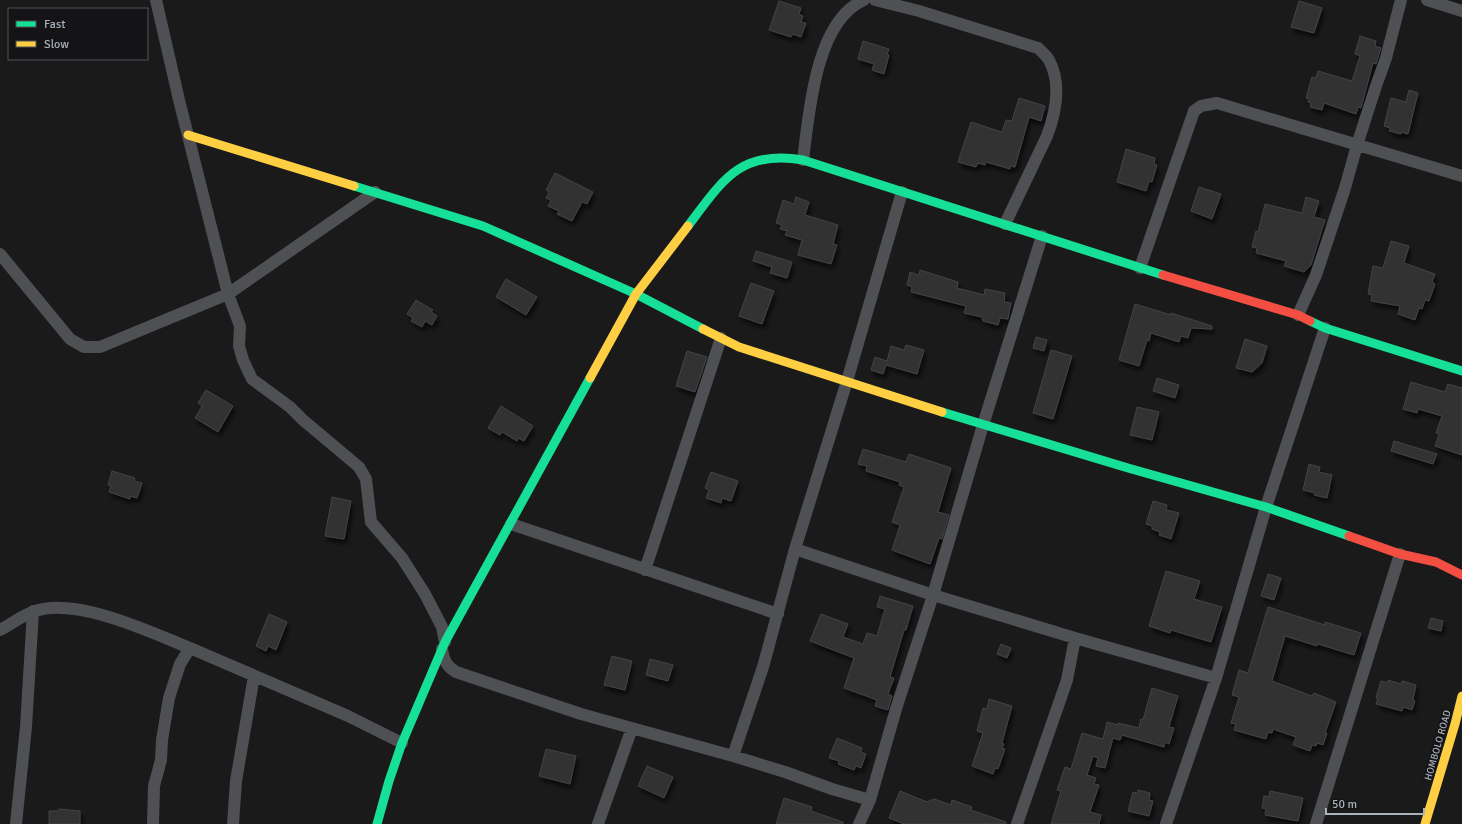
<svg xmlns="http://www.w3.org/2000/svg" width="1462" height="824" font-family="Signika,sans-serif">
<style>
.building{fill:#323232;stroke:#424446;filter:url(#shadow)}
.lines{fill:none;stroke-linecap:round;stroke-linejoin:round}
.street{stroke:#4e5053;stroke-width:12}
.fast{stroke:#16e098;stroke-width:9}
.slow{stroke:#ffcf43;stroke-width:9}
.jam{stroke:#f24e42;stroke-width:9}
.labels{text-anchor:middle;stroke-width:3.5;stroke-linejoin:round;paint-order:stroke}
.street-label{font-size:10px;fill:#aab2bc;stroke:#141416}
</style>
<defs>
<filter id="shadow"><feDropShadow dx="2.5" dy="4.5" stdDeviation="2" flood-color="#0009"/></filter>
</defs>
<rect width="100%" height="100%" fill="#1a1a1a"/>
<path class="building" d="M779 1 801 8 799 14 803 16 801 22 806 23 801 37 793 34 791 37 769 30Z
M1299 1 1322 8 1314 33 1291 27Z
M1360 36 1376 41 1375 46 1381 48 1376 64 1373 63 1361 108 1358 107 1356 114 1324 103 1322 110 1310 107 1311 103 1308 102 1309 99 1306 98 1312 77 1316 78 1318 71 1352 81 1360 56 1355 54Z
M863 41 889 49 887 54 889 55 884 74 872 70 874 64 858 59Z
M1409 90 1418 93 1408 134 1401 132V134L1389 131 1390 128 1384 126 1391 98 1406 102Z
M1019 98 1045 106 1041 121 1029 117 1015 167 1010 166V169L986 162 985 165 978 163 976 167 958 162 971 122 1002 132 1006 120 1012 121Z
M1126 149 1155 158 1154 164 1157 165 1152 182 1149 181 1146 191 1117 182Z
M555 173 593 192 587 204 582 202 572 221 557 214 559 211 548 206 551 200 546 198 549 192 546 190Z
M1199 187 1221 194 1212 219 1191 211Z
M796 197 809 202 805 215 838 225 833 244 837 245 831 264 798 255 802 240 785 235 787 231 780 229 782 225 776 223 783 200 794 204Z
M1306 197 1319 201 1314 217 1325 220 1311 265 1304 272 1284 266 1286 261 1256 253 1257 248 1252 247 1256 231 1258 232 1265 204 1302 213Z
M1391 241 1409 246 1404 263 1435 274 1432 282 1435 284 1429 301 1425 300 1422 309 1419 308 1415 320 1398 314 1400 306 1371 301 1372 295 1368 294 1373 266 1383 268Z
M756 251 792 262 787 278 770 273 772 267 753 261Z
M920 270 958 282 957 288 984 295 985 289 1005 293 1004 302 1011 303 1008 319 1000 318 998 325 983 321 982 317 964 313 966 306 911 292 912 287 907 285 910 272 919 275Z
M506 279 537 297 526 315 496 297Z
M751 283 774 291 762 324 739 316Z
M416 300 433 310 431 312 437 316 432 325 425 321 422 327 411 321 413 318 407 314Z
M1135 304 1171 315V313L1212 326V329L1191 328 1188 338 1181 336 1179 342 1151 333 1149 341 1147 340 1139 366 1119 360Z
M1036 337 1047 340 1044 351 1033 348Z
M1245 339 1267 346 1262 363 1252 372 1236 368Z
M906 345 924 350 917 374 886 365 883 374 871 370 875 357 887 361 891 346 904 350Z
M1051 350 1072 356 1053 419 1033 413Z
M687 351 707 357 695 392 676 386Z
M1157 378 1179 385 1175 398 1153 391Z
M1411 382 1445 392 1448 384 1462 388V455L1435 446 1439 434 1436 433 1442 416 1418 409 1417 413 1403 409Z
M206 390 233 406 218 432 195 418 202 406 198 403Z
M501 406 533 426 524 441 518 438 517 441 502 432 500 435 488 428Z
M1137 407 1159 412 1152 440 1130 435Z
M1394 441 1437 454 1433 464 1391 451Z
M863 449 906 462 909 454 951 468 938 512 949 515 942 539 939 538 930 564 892 550 900 525 892 522 904 487 899 485 900 482 866 471 867 466 858 464Z
M1309 464 1320 467 1319 472 1332 475 1327 498 1314 495 1315 493 1303 490Z
M112 471 135 478 134 481 142 483 137 498 130 496V499L109 492 111 486 108 485Z
M711 472 738 481 731 501 722 498 721 503 706 498 709 490 705 488Z
M332 497 351 501 344 539 325 536Z
M1153 501 1167 505 1166 510 1179 513 1171 539 1159 535 1160 532 1152 529V526L1146 524Z
M1166 571 1200 581 1194 599 1222 607 1211 642 1171 630 1170 633 1149 626Z
M1268 574 1281 578 1274 600 1261 596Z
M880 596 913 606 906 630H904L890 677 894 678 888 694 892 696 888 710 875 706 877 700 844 688 854 658 810 641 821 614 848 624 843 637 863 644 867 633 877 636 885 609 877 607Z
M1268 607 1325 625V622L1361 633 1354 655 1318 644 1317 646 1285 636 1272 681 1312 696 1314 693 1336 702 1325 733H1327L1323 745 1317 743 1316 746 1312 745 1310 751 1293 745 1296 737 1273 729 1272 733 1268 732 1266 739 1234 730 1236 724 1231 723 1239 697 1232 695 1239 670 1248 673Z
M269 614 287 622 276 650 268 646 266 651 256 646Z
M1431 618 1443 621 1441 631 1428 628Z
M1001 644 1011 648 1007 658 997 654Z
M612 656 632 661 625 690 604 685Z
M650 659 673 665 668 681 646 675Z
M1388 680 1401 684 1402 681 1416 685 1413 700 1415 701 1412 710 1403 707 1402 711 1376 704 1378 698H1376L1381 681 1388 683Z
M1152 688 1178 696 1169 727 1174 728 1169 744 1165 742 1164 747 1122 735 1120 740 1113 738 1105 768 1096 766 1098 758 1093 756 1087 775 1096 778 1094 784 1099 785 1090 812 1101 815 1099 824H1051L1061 791 1057 790 1065 767 1071 769 1082 733 1103 739 1107 722 1118 725V723L1139 728 1141 719 1143 720Z
M989 699 1012 706 1002 743 1004 744 1002 748 1005 749 998 769 995 768 993 774 972 766 983 733 977 731 983 708 987 709Z
M837 738 862 748 861 752 866 754 861 768 856 766 854 770 838 764 839 761 829 758Z
M546 749 576 756 570 784 539 776Z
M647 766 673 777 664 798 638 786Z
M1138 790 1150 793 1149 800 1153 801 1149 816 1128 811 1133 792 1137 793Z
M900 791 927 802 934 799 951 805 952 800 972 807 971 810 1006 822V824H904L889 818Z
M1270 791 1303 798 1298 821 1265 815 1266 809 1262 808 1264 796 1269 797Z
M784 798 812 807 811 811 843 822V824H776Z
M59 809 80 811V824H49V811H58Z"/>
<g class="lines">
<path class="street" d="M156 0 179 100 228 294 240 326 239 346 243 360 252 379 290 407 303 420 359 467 366 479 371 522 402 558 425 594 442 627 445 642
M875 0 919 11 1038 48C1042 52 1046 55 1049 60 1062 84 1056 112 1047 136L1005 224
M1427 0 1462 11
M803 160C809 114 815 21 864 0
M0 254 70 339 84 347H100L228 294 375 192
M1140 268 1194 111 1201 106 1217 103 1462 176
M1298 315 1316 275 1345 188 1357 145 1376 86 1386 58 1401 0
M511 524 778 614
M795 549 933 595 1075 638 1216 678
M645 570 721 338
M0 630C11 624 23 615 35 611 77 597 150 632 190 648
M442 649C444 660 446 666 456 672L581 714 733 756 785 772 832 789 870 800
M733 756 763 667 795 549 847 381 902 192
M16 824 26 727 33 611
M153 824 154 786 161 760 162 740 169 698 180 664 190 648 348 716 402 743
M233 824 236 781 254 676
M598 824 632 728
M859 824 870 800 896 709 933 595 983 425 1042 236
M1017 824 1067 680 1075 638
M1166 824 1216 678 1266 507 1325 328
M1316 824 1400 554"/>
<path class="fast" d="M354 186 483 226 636 294 703 329
M688 226C722 181 740 149 803 160L1163 275
M1310 321 1325 328 1462 371
M942 412 1128 468 1266 507 1349 536
M377 824 389 781 402 743 445 642 590 378"/>
<path class="slow" d="M188 135 354 186
M703 329 739 347 942 412
M590 378 636 294 688 226
M1425 824 1455 724 1462 696"/>
<path class="jam" d="M1163 275 1298 315 1310 321
M1349 536 1400 554 1436 562 1462 575"/>
</g>
<g class="labels">
<g class="street-label">
<text transform="translate(1437 745) rotate(-74)" y="4">HOMBOLO ROAD</text>
</g>
</g>
<rect x="8" y="8" width="140" height="52" fill="#141416" stroke="#505358"/>
<rect x="16" y="21" width="20" height="6" fill="#16e098" stroke="#505358"/>
<text x="44" y="28" font-size="12" fill="#aab2bc">Fast</text>
<rect x="16" y="41" width="20" height="6" fill="#ffcf43" stroke="#505358"/>
<text x="44" y="48" font-size="12" fill="#aab2bc">Slow</text>
<path d="M1326 808v6h98v-6" fill="none" stroke="#aab2bc" stroke-width="2"/>
<text x="1332" y="808" font-size="12" fill="#aab2bc" stroke="#141416" stroke-width="3" paint-order="stroke">50 m</text>
</svg>
